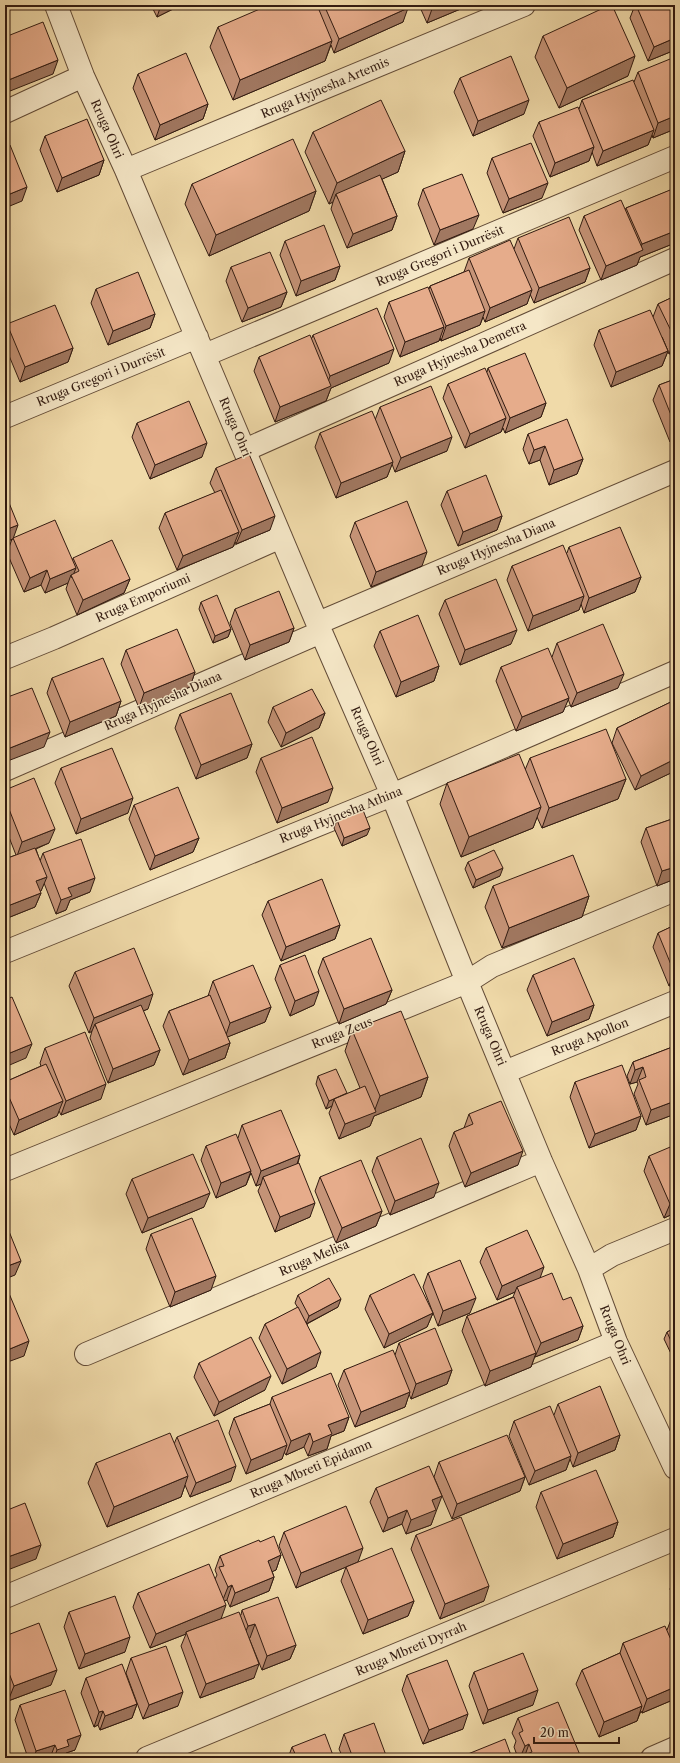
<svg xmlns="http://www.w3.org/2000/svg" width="680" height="1763" font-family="'Libre Caslon Text',serif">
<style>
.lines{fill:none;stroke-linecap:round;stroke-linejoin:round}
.minor-casing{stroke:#624b37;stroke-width:24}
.minor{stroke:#f5e7c7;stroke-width:22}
.wall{fill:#c69478;stroke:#321b11}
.shaded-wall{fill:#a17861;stroke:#321b11}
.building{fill:#e6ac8b;stroke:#321b11}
.labels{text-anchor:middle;stroke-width:3;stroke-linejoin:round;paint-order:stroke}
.street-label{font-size:12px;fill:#321b11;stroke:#f5e7c7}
</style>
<rect width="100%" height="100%" fill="#f0daa9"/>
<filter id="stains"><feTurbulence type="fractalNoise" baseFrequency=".005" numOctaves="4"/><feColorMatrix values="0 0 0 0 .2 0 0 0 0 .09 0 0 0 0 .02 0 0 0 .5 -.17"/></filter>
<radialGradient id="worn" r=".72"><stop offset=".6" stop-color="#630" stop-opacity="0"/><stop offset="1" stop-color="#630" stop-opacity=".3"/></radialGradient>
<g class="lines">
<defs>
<path id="minor" d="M56 5 83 76 126 170 321 632 392 795 467 982 541 1161 589 1269 616 1342 675 1468
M5 112 83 76
M126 170 524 5
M205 355 675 157
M5 417 197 337
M245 450 675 259
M318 623 675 471
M5 658 54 638 281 537
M5 770 321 632
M5 952 392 795 675 672
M505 1072 675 1002
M5 1170 467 982 492 966 675 890
M589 1269 612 1255 675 1229
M86 1354 541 1161
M5 1597 616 1342
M147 1758 675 1539
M652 1758 675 1748"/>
</defs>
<use href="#minor" class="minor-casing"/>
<use href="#minor" class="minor"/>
</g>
<path class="wall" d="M151 5H181L157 17Z
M319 5H407L403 22 334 53 331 45 325 61 233 100 210 47 218 27 318 8Z
M419 5H470L427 23Z
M635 5H675V50L648 61 630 18Z
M543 36 628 76 559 108 535 57Z
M638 72 675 129 653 138 652 135 648 145 597 166 592 152 589 161 550 177 533 136 539 122 579 109 582 100 634 82Z
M138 74 208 104 203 119 155 140 133 88Z
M460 78 524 114 473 136 454 92Z
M313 132 405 151 398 172 382 179 397 216 392 230 347 248 331 209 333 202 329 204 305 152Z
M45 136 104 160 99 175 57 192 40 150Z
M492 158 542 198 503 213 487 173Z
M675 178V243L640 257 637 265 601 280 579 230 584 216 625 210 626 208 671 190Z
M192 184 316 191 309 211 209 256 185 204Z
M423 189 473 229 434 245 418 204Z
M518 238 590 268 585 282 534 303 530 294 527 304 485 322 483 317 480 325 441 341 440 338 439 341 400 357 384 317 389 302 429 289 430 286 464 272 469 258 514 249Z
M285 241 340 266 335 280 296 296 280 255Z
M231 267 287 292 281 307 242 322 226 281Z
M96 289 155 314 150 328 108 345 91 303Z
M675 296V351L669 354 662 337 668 351 662 366 611 387 594 345 599 330 653 317 658 304Z
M7 324 73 348 68 362 20 382 5 346V331Z
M313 335 389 363 331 388 326 401 275 422 254 371 259 357 312 338Z
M488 368 546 403 541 417 505 433 503 428 501 432 465 448 443 398 448 384 487 372Z
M675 379V440L670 442 653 400 659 385Z
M380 407 447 451 395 472 392 464 387 477 336 498 315 447 320 433 375 420Z
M137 423 202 457 150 479 132 437Z
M528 434 583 459 577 474 549 485 540 460 529 464 523 449Z
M216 468 270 530 236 544 235 542 233 547 177 570 159 528 165 513 215 493 210 483Z
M447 491 502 516 497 530 458 546 441 505Z
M355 522 422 566 371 587 350 536Z
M13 538 73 560V558L130 579 124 593 77 615 66 589 68 583 45 593 41 585 24 592 7 553 12 539 5 542Z
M569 547 641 577 635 592 584 613 581 604 579 610 528 631 507 580 512 566 567 553Z
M445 600 511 644 460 665 439 614Z
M201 602 231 629 228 637 213 643 199 609Z
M235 609 294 628 289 642 245 660 230 623Z
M380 631 439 666 434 681 396 697 374 646Z
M557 643 618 688 571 707 568 699 563 712 516 731 496 681 501 667 552 657Z
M126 650 195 672 190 687 139 708 121 664Z
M52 678 121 701 116 716 65 737 47 693Z
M675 700V771L635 790 612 743 617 728Z
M273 707 325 713 319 728 281 747 268 722Z
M180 714 252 744 247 758 196 779 175 728Z
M261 758 328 802 277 823 256 772Z
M530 758 626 779 618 799 542 828 537 817 533 828 461 857 440 804 447 783 525 770Z
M61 768 128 813 76 834 55 783Z
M5 790 49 843 36 849 40 861 43 853 90 892 70 900 66 910 56 914 44 883 41 891 40 892 41 893 35 907 5 919V859L16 855 5 827Z
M134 805 199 838 193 852 150 870 129 819Z
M675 818V879L657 886 641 842 646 828Z
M337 820 367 835 342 846 334 828Z
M468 862 500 876 473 888 465 869Z
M493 886 589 896 582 917 502 948 485 907Z
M268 901 340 925 335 939 281 961 262 915Z
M675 925V983L669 986 653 947 658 933Z
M323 958 392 990 386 1004 339 1024 318 972Z
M280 965 314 1005 290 1016 275 979Z
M75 972 148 1009 143 1011 160 1050 154 1065 108 1083 90 1038 92 1031 89 1033 69 986Z
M533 975 594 1005 589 1019 547 1036 527 990Z
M213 981 271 1007 265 1022 227 1037 230 1043 225 1058 183 1075 163 1026 169 1011 208 996Z
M352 1030 428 1077 421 1097 374 1116 370 1126 339 1139 329 1113 332 1106 326 1109 316 1084 318 1076 347 1094 360 1088 345 1051Z
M675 1046V1114L646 1125 634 1094 638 1084 637 1082 630 1084 627 1076 633 1062Z
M45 1048 101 1099 61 1115 59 1111 57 1116 14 1135 5 1115V1082L41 1066 40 1063Z
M575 1082 641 1116 636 1130 589 1148 570 1097Z
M469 1114 518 1165 465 1187 449 1146 454 1132 464 1128Z
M675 1124V1134L673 1130Z
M242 1125 300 1155 298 1163 310 1217 275 1232 258 1191 261 1184 256 1186 251 1173 246 1185 216 1198 201 1160 206 1146 238 1138Z
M649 1156 675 1213 664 1218 644 1171Z
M377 1157 434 1197 390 1215 372 1171Z
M320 1177 382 1211 376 1226 336 1243 315 1191Z
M132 1179 204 1207 142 1233 126 1194Z
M151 1234 211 1290 170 1307 146 1249Z
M486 1248 540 1277 563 1300 583 1326 578 1340 535 1357V1356L531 1367 485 1386 462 1331 467 1316 513 1297 515 1292 497 1300 480 1262Z
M428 1273 470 1313 438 1326 423 1287Z
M298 1295 338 1307 307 1324 316 1367 282 1384 259 1338 265 1324 298 1308 295 1303Z
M370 1295 433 1313 427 1327 384 1348 365 1309Z
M675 1328V1362L664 1339 667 1332Z
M399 1343 452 1370 447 1384 411 1399 409 1394 405 1407 355 1427 338 1385 344 1370 395 1355Z
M199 1363 265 1390 214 1416 194 1377Z
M272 1397 349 1417 344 1431 331 1436 327 1449 308 1456 304 1447 286 1455 284 1452 282 1459 246 1474 229 1433 234 1418 270 1404Z
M558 1404 620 1435 615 1450 573 1467 570 1459 566 1470 529 1485 509 1436 514 1421 554 1415Z
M177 1437 231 1481 190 1497 185 1485 181 1497 107 1527 88 1483 96 1463 174 1444Z
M439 1462 525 1477 520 1491 452 1519 434 1477Z
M376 1488 436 1510 431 1525 406 1534 402 1524 383 1532 370 1502Z
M541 1492 618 1522 613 1537 557 1559 536 1507Z
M284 1532 358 1562 414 1601 408 1616 363 1634 341 1581 346 1567 296 1588 279 1546Z
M416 1535 484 1601 440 1619 411 1549Z
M260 1542 281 1555 276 1570 272 1571 274 1577 269 1591 230 1607 227 1600 224 1601 221 1619 241 1615 242 1610 296 1645 290 1659 262 1670 249 1638 254 1678 200 1698 181 1646 186 1634 150 1648 133 1607 138 1593 215 1579 217 1575 215 1570 220 1556Z
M675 1576V1602L670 1589Z
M69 1612 125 1652 79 1669 64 1627Z
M675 1616V1699L642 1713 641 1711 637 1721 599 1737 576 1684 582 1670 620 1653 623 1643 667 1630 672 1617Z
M5 1636 51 1685 8 1701 7 1697 5 1703Z
M131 1658 178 1706 143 1719 126 1673Z
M474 1672 533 1705 483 1724 469 1686Z
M407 1675 463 1729 423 1744 402 1690Z
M86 1678 137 1704 132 1718 100 1730 98 1725 94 1727 81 1693Z
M20 1705 75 1750 66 1753 64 1758H28L15 1720Z
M518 1718 580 1755 579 1758H518L514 1747 516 1741 512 1733Z
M344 1734 387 1758H343L339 1749Z
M292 1747 334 1758H288Z"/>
<path class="shaded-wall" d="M161 5H181L157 17Z
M441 5H470L427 23 432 9Z
M408 8 403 22 334 53 339 39Z
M675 38V50L648 61 654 47Z
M332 41 325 61 233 100 240 80Z
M635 56 628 76 559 108 567 88Z
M58 60 53 74 5 93V83L6 81Z
M529 100 524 114 473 136 478 121Z
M208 104 203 119 155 140 160 125Z
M675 116V129L653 138 658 123Z
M654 130 648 145 597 166 603 151Z
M594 147 589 161 550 177 555 163Z
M405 151 398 172 338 199 336 194 333 202 329 204 337 183Z
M104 160 99 175 57 192 62 178Z
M548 183 542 198 503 213 509 199Z
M27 187 22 201 5 208V196Z
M316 191 309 211 209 256 216 235Z
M479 215 473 229 434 245 440 230Z
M397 216 392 230 347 248 353 234Z
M675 231V243L640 257 637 265 601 280 606 266 639 252 642 244Z
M340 266 335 280 296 296 301 281Z
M590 268 585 282 534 303 539 288Z
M532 290 527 304 485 322 490 308Z
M287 292 281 307 242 322 248 308Z
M485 311 480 325 441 341 446 326Z
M155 314 150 328 108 345 113 331Z
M444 327 439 341 400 357 405 342Z
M675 339V351L669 354Z
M73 348 68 362 20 382 25 367Z
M394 349 389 363 331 388 326 401 275 422 280 407 326 388 330 376Z
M668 351 662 366 611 387 616 372Z
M546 403 541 417 505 433 510 418Z
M506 418 501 432 465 448 470 434Z
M675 429V440L670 442Z
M452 437 447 451 395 472 401 458Z
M207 443 202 457 150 479 155 465Z
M545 446 540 460 529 464 534 450Z
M583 459 577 474 549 485 554 470Z
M393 462 387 477 336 498 341 483Z
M275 516 270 530 236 544 242 530Z
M502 516 497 530 458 546 463 532Z
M18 525 13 539 5 542V530Z
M239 532 233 547 177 570 183 556Z
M427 552 422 566 371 587 376 572Z
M76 568 72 578 71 575 68 583 45 593 50 579Z
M47 570 41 585 24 592 30 578Z
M641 577 635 592 584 613 589 598Z
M130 579 124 593 77 615 83 600Z
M584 596 579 610 528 631 533 616Z
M294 628 289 642 245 660 250 645Z
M231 629 228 637 213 643 215 636Z
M517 630 511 644 460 665 465 650Z
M439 666 434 681 396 697 401 682Z
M195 672 190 687 139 708 144 693Z
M624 674 618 688 571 707 577 693Z
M569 698 563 712 516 731 522 717Z
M121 701 116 716 65 737 70 722Z
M325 713 319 728 281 747 286 733Z
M50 732 44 747 5 762V750Z
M252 744 247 758 196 779 201 765Z
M675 759V771L635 790 641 776Z
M626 779 618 799 542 828 549 808Z
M333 788 328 802 277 823 282 808Z
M133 798 128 813 76 834 81 819Z
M541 807 533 828 461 857 469 837Z
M370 828 367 835 342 846 344 838Z
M55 829 49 843 17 856 22 842Z
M199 838 193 852 150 870 155 856Z
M675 867V879L657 886 662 871Z
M503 868 500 876 473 888 476 880Z
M47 877 41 891 31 896 36 881Z
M95 878 90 892 70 900 66 910 56 914 61 900 68 888Z
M41 893 35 907 5 919V907Z
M589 896 582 917 502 948 509 928Z
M340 925 335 939 281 961 286 947Z
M675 971V983L669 986 674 972Z
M392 990 386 1004 339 1024 344 1009Z
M319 991 314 1005 290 1016 295 1001Z
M153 994 148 1009 97 1029 95 1024 92 1031 89 1033 94 1018Z
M594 1005 589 1019 547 1036 552 1022Z
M271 1007 265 1022 225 1038 230 1023Z
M230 1043 225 1058 183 1075 189 1060Z
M32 1044 26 1058 5 1067V1055Z
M160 1050 154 1065 108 1083 113 1069Z
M643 1067 637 1082 630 1084 635 1070Z
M428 1077 421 1097 374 1116 370 1126 339 1139 345 1124 374 1112 380 1096Z
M106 1084 101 1099 61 1115 66 1101Z
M334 1099 332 1106 326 1109 329 1101Z
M63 1101 57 1116 14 1135 19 1120Z
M675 1101V1114L646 1125 651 1110Z
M641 1116 636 1130 589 1148 595 1134Z
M523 1151 518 1165 465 1187 471 1173Z
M300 1155 295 1170 263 1177 261 1184 256 1186 261 1171Z
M251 1171 246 1185 216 1198 221 1183Z
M439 1183 434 1197 390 1215 395 1201Z
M210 1193 204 1207 142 1233 148 1218Z
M675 1201V1213L664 1218 670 1204Z
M315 1203 310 1217 275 1232 280 1217Z
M382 1211 376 1226 336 1243 342 1228Z
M21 1261 15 1275 5 1279V1267Z
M544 1267 539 1281 517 1287 515 1292 497 1300 502 1286Z
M216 1276 211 1290 170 1307 175 1292Z
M476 1298 470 1313 438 1326 443 1311Z
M341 1299 338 1307 306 1324 309 1316Z
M433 1313 427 1327 384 1348 389 1334Z
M583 1326 578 1340 535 1357 541 1343Z
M29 1341 24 1356 5 1363V1351Z
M321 1352 316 1367 282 1384 287 1369Z
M536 1353 531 1367 485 1386 490 1371Z
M452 1370 447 1384 411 1399 416 1384Z
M271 1376 265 1390 214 1416 219 1402Z
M410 1392 405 1407 355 1427 361 1412Z
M349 1417 344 1431 331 1436 327 1449 308 1456 313 1442 328 1425Z
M310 1433 304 1447 286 1455 291 1441Z
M620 1435 615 1450 573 1467 578 1453Z
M287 1445 282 1459 246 1474 251 1460Z
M571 1456 566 1470 529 1485 535 1471Z
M236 1466 231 1481 190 1497 196 1483Z
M188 1476 181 1497 107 1527 114 1507Z
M525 1477 520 1491 452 1519 457 1504Z
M442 1496 431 1525 406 1534 411 1520 432 1500Z
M407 1510 402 1524 383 1532 388 1518Z
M618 1522 613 1537 557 1559 563 1544Z
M41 1545 36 1559 5 1571V1558Z
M363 1548 358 1562 296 1588 301 1573Z
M281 1555 276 1570 263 1576 268 1561Z
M274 1577 269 1591 230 1607 235 1593Z
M232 1585 227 1600 222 1602 228 1587Z
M489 1586 484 1601 440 1619 445 1604Z
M414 1601 408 1616 363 1634 368 1620Z
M226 1605 221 1619 186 1632V1634L150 1648 156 1634Z
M255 1624 250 1638 242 1641 248 1626Z
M130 1637 125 1652 79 1669 85 1654Z
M296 1645 290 1659 262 1670 267 1656Z
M259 1664 254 1678 200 1698 206 1684Z
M57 1670 51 1685 8 1701 14 1686Z
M675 1687V1699L642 1713 647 1699Z
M538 1690 533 1705 483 1724 488 1710Z
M183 1692 178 1706 143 1719 149 1705Z
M8 1695 5 1703V1696Z
M137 1704 132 1718 100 1730 105 1716Z
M642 1706 637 1721 599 1737 604 1722Z
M103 1711 98 1725 94 1727 99 1712Z
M468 1714 463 1729 423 1744 429 1730Z
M81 1735 75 1750 66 1753 64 1758H54L57 1750 67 1740Z
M529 1744 524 1758H520L525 1746Z
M55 1745 50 1758H34L36 1751Z
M580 1755 579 1758H572Z"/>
<path class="building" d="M269 5H317L332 41 240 80 218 27Z
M324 5H407L408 8 339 39Z
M430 5H441L432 9Z
M610 5H612L635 56 567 88 543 36Z
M636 5H675V38L654 47Z
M43 22 58 60 6 81 5 79V37Z
M186 53 208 104 160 125 138 74Z
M511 56 529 100 478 121 460 78Z
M675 57V116L658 123 638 72Z
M633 80 654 130 603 151 582 100Z
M381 100 405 151 337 183 313 132Z
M578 107 594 147 555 163 539 122Z
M87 119 104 160 62 178 45 136Z
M293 139 316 191 216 235 192 184Z
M531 143 548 183 509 199 492 158Z
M10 145 27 187 5 196V147Z
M462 174 479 215 440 230 423 189Z
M380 175 397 216 353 234 336 194Z
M675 188V231L642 244 626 208Z
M621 200 643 250 606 266 584 216Z
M569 217 590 268 539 288 518 238Z
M324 225 340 266 301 281 285 241Z
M510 240 532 290 490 308 469 258Z
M270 252 287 292 248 308 231 267Z
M469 270 485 311 446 326 430 286Z
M138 272 155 314 113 331 96 289Z
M428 287 444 327 405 342 389 302Z
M675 296V339L658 304Z
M55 305 73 348 25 367 7 324Z
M377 308 394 349 330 376 313 335Z
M650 310 668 351 616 372 599 330Z
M310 335 331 386 280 407 259 357Z
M525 353 546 403 510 418 488 368Z
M485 368 506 418 470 434 448 384Z
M675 379V425L659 385Z
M431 386 452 437 401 458 380 407Z
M189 401 207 443 155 465 137 423Z
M372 411 393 462 341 483 320 433Z
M567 419 583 459 554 470 545 446 534 450 528 434Z
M249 454 275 516 242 530 216 468Z
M486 475 502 516 463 532 447 491Z
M221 490 239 532 183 556 165 513Z
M5 493 18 525 5 530Z
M407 501 427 552 376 572 355 522Z
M55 520 76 568 50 579 47 570 30 578 13 538Z
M620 527 641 577 589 598 569 547Z
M112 540 130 579 83 600 71 575 79 571 73 558Z
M563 545 584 596 533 616 512 566Z
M496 579 517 630 465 650 445 600Z
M279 591 294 628 250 645 235 609Z
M217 595 231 629 215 636 201 602Z
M418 615 439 666 401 682 380 631Z
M603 624 624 674 577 693 557 643Z
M177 629 195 672 144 693 126 650Z
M548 648 569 698 522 717 501 667Z
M103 658 121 701 70 722 52 678Z
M32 688 50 732 5 750V698Z
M312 689 325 713 286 733 273 707Z
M231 693 252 744 201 765 180 714Z
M675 700V759L641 776 617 728Z
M606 729 626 779 549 808 530 758Z
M312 737 333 788 282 808 261 758Z
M112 748 133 798 81 819 61 768Z
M519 754 541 807 469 837 447 783Z
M34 778 55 829 22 842 5 799V790Z
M178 787 199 838 155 856 134 805Z
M363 810 370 828 344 838 337 820Z
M675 818V867L662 871 646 828Z
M81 839 95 878 68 888 72 896 61 900 43 853Z
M35 848 47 877 36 881 41 893 5 907V859Z
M494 850 503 868 476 880 468 862Z
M573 855 589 896 509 928 493 886Z
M322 879 340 925 286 947 268 901Z
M675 925V971L674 972 658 933Z
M371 938 392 990 344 1009 323 958Z
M134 948 153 994 94 1018 75 972Z
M305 955 319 991 295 1001 280 965Z
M574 958 594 1005 552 1022 533 975Z
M253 965 271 1007 230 1023 213 981Z
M210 995 230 1043 189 1060 169 1011Z
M12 997 32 1044 5 1055V1000Z
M141 1005 160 1050 113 1069 95 1024Z
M401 1011 428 1077 380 1096 352 1030Z
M85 1032 106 1084 66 1101 45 1048Z
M675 1046V1101L651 1110 639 1080 646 1077 643 1067 635 1070 633 1062Z
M46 1064 63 1101 19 1120 5 1088V1082Z
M622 1065 641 1116 595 1134 575 1082Z
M336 1069 347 1093 329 1101 318 1076Z
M365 1086 376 1112 345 1124 334 1099Z
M501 1101 523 1151 471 1173 454 1132 473 1124 469 1114Z
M281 1110 300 1155 261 1171 242 1125Z
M236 1134 251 1171 221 1183 206 1146Z
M421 1138 439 1183 395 1201 377 1157Z
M675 1145V1201L670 1204 649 1156Z
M193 1154 210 1193 148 1218 132 1179Z
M361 1160 382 1211 342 1228 320 1177Z
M299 1163 315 1203 280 1217 263 1177Z
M192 1218 216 1276 175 1292 151 1234Z
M5 1224H6L21 1261 5 1267Z
M527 1230 544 1267 502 1286 486 1248Z
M460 1260 476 1298 443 1311 428 1273Z
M552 1273 563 1300 571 1297 583 1326 541 1343 517 1287Z
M414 1274 433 1313 389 1334 370 1295Z
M329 1278 341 1299 309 1316 298 1295Z
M8 1291 29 1341 5 1351V1293Z
M514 1297 536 1353 490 1371 467 1316Z
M298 1307 321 1352 287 1369 265 1324Z
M435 1328 452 1370 416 1384 399 1343Z
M675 1328V1350L667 1332Z
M251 1337 271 1376 219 1402 199 1363Z
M393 1350 410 1392 361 1412 344 1370Z
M331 1373 349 1417 328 1425 332 1434 313 1442 310 1433 291 1441 272 1397Z
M600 1386 620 1435 578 1453 558 1404Z
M270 1404 287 1445 251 1460 234 1418Z
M550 1406 571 1456 535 1471 514 1421Z
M218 1420 236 1466 196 1483 177 1437Z
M170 1433 188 1476 114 1507 96 1463Z
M507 1435 525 1477 457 1504 439 1462Z
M429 1466 442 1496 432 1500 436 1510 411 1520 407 1510 388 1518 376 1488Z
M596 1470 618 1522 563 1544 541 1492Z
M25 1503 41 1545 5 1558V1511Z
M346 1506 363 1548 301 1573 284 1532Z
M461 1517 489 1586 445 1604 416 1535Z
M274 1536 281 1555 268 1561 274 1577 235 1593 232 1585 228 1587 219 1567 224 1566 220 1556 259 1540 260 1542Z
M392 1548 414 1601 368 1620 346 1567Z
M209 1564 226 1605 156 1634 138 1593Z
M115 1596 130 1637 85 1654 69 1612Z
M278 1597 296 1645 267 1656 255 1624 248 1626 242 1610Z
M239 1612 259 1664 206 1684 186 1632Z
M675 1616V1625L672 1617Z
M39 1623 57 1670 14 1686 5 1663V1636Z
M665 1626 675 1649V1687L647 1699 623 1643Z
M166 1646 183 1692 149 1705 131 1658Z
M523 1653 538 1690 488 1710 474 1672Z
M620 1653 642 1706 604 1722 582 1670Z
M447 1660 468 1714 429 1730 407 1675Z
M122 1664 137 1704 105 1716 103 1711 99 1712 86 1678Z
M5 1688 8 1695 5 1696Z
M65 1690 81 1735 67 1740 69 1746 57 1750 55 1745 36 1751 20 1705Z
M558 1702 580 1755 572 1758H529L527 1754 532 1752 529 1744 525 1746 519 1733 523 1731 518 1718Z
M374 1723 387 1758H353L344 1734Z
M325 1734 334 1758H297L292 1747Z
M505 1739 512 1758H463V1756Z"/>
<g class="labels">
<g class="street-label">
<text transform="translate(325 88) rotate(-23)" y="4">Rruga Hyjnesha Artemis</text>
<text transform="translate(107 129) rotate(66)" y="4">Rruga Ohri</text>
<text transform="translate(440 256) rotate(-23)" y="4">Rruga Gregori i Durrësit</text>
<text transform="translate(460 354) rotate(-24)" y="4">Rruga Hyjnesha Demetra</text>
<text transform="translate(101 377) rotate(-22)" y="4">Rruga Gregori i Durrësit</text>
<text transform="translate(235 427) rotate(67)" y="4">Rruga Ohri</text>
<text transform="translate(496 547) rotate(-23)" y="4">Rruga Hyjnesha Diana</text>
<text transform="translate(143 598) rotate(-24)" y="4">Rruga Emporiumi</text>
<text transform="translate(163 701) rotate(-24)" y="4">Rruga Hyjnesha Diana</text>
<text transform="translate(367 736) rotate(66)" y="4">Rruga Ohri</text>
<text transform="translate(341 815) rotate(-22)" y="4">Rruga Hyjnesha Athina</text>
<text transform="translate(342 1033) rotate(-22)" y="4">Rruga Zeus</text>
<text transform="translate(490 1036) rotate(67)" y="4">Rruga Ohri</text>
<text transform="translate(590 1037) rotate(-22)" y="4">Rruga Apollon</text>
<text transform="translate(314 1258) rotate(-23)" y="4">Rruga Melisa</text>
<text transform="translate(615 1335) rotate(68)" y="4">Rruga Ohri</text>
<text transform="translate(311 1469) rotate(-23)" y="4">Rruga Mbreti Epidamn</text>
<text transform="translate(411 1649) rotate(-23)" y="4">Rruga Mbreti Dyrrah</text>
</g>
</g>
<rect width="680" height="1763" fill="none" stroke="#f0daa9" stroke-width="20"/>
<rect x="6" y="6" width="668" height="1751" fill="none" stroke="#321b11" stroke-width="2"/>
<rect x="10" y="10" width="660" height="1743" fill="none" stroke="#321b11"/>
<path d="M534 1737v6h85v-6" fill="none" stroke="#321b11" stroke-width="2"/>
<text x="540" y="1737" font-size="12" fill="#321b11" stroke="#f5e7c7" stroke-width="3" paint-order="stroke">20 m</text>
<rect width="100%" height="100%" filter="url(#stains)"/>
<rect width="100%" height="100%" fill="url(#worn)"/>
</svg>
